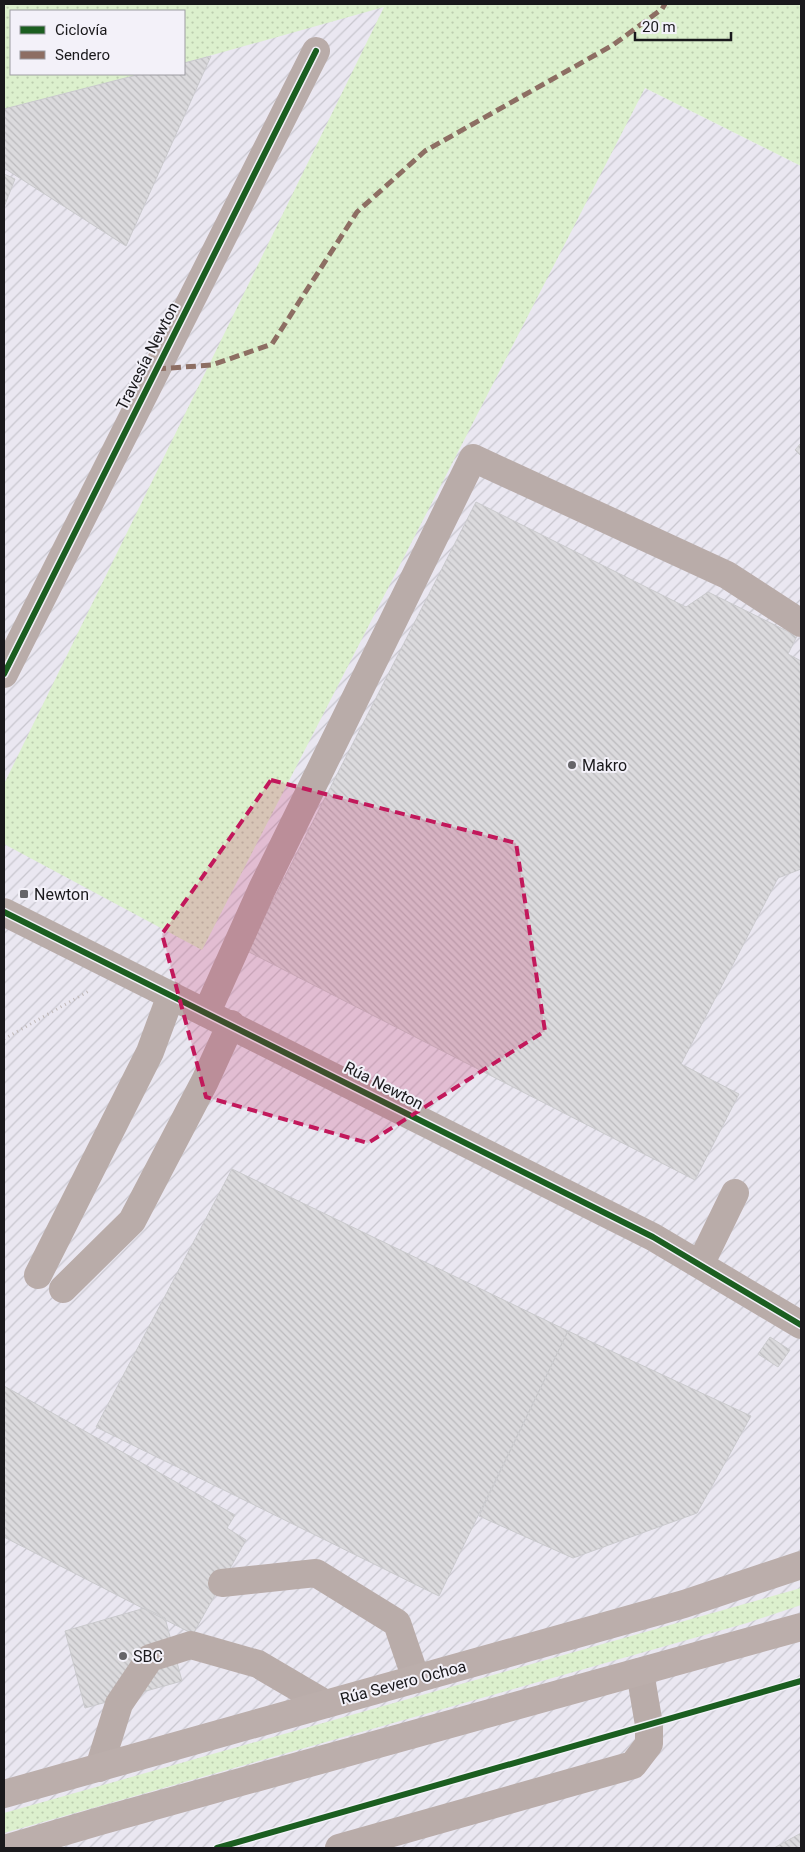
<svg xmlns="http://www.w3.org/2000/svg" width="805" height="1852" font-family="Roboto,sans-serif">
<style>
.industrial{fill:url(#industrial-furrows);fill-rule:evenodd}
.grass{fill:url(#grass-dots)}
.building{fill:url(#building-back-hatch);stroke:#cacacd}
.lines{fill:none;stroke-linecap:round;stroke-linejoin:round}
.path{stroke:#beb7b6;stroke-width:3;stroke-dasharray:1 4;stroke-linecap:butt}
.minor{stroke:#b9aca9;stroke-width:28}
.major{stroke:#bbaeab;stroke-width:28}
.quiet{stroke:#8d6e63;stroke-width:5;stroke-dasharray:10 5;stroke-linecap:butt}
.cycleway-casing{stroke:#f3f1f9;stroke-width:9}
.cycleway{stroke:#1b5e20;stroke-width:6}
.marked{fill:#c2185b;fill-opacity:0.2;stroke:#c2185b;stroke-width:4;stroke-dasharray:10 6;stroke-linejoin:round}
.poi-dot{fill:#666569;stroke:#f3f1f9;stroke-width:2}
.labels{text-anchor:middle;stroke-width:4;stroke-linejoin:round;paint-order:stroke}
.street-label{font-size:16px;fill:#1a191c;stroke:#f3f1f9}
.poi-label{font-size:16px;fill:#1a191c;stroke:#f3f1f9;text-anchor:start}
</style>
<defs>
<pattern id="industrial-furrows" width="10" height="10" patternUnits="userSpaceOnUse" patternTransform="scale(1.25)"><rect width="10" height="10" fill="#eae7f1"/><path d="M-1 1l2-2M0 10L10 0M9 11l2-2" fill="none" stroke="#c8c6ce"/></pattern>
<pattern id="grass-dots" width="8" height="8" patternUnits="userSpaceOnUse" patternTransform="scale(1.25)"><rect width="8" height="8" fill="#dcf0cd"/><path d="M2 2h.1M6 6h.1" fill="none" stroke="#bccdaf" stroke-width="1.8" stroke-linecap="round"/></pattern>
<pattern id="building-back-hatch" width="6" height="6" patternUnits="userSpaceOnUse" patternTransform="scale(1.25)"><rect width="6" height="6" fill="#dbdadd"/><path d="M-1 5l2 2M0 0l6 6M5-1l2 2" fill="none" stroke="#bbbabd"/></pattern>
</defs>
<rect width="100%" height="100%" fill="#f4f3f7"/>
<path class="industrial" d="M4 4H536L645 88 801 166V1848H4ZM11 11H184V74H11Z"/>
<path class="grass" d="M4 4H801V166L645 88 202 950 4 844V784L384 7 184 63V11H11V74H141L4 109Z
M801 1588V1605L747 1623 4 1833V1813Z"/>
<path class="building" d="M211 56 126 246 4 168V109L141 74H184V63Z
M4 174 15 179 4 207Z
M801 443V456L795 450Z
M476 502 686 607 708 592 797 636 788 654 801 661V869L778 878 681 1064 739 1094 695 1180 247 951Z
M232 1169 568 1331 439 1596 96 1427Z
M568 1331 751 1416 697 1513 573 1558 479 1516Z
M770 1337 790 1350 778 1367 758 1354Z
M4 1386 235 1515 227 1528 246 1540 193 1634 4 1537Z
M145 1608 165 1618 182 1681 85 1708 65 1631Z
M801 1833V1848H774Z"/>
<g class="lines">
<path class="path" d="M4 1039 89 991"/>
<path class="minor" d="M4 674 316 51
M4 912 653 1237 801 1325
M207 1012 262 889 473 458 727 575 801 623
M700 1265 735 1193
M38 1275 150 1052 171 995
M63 1289 132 1221 205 1081 231 1024
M222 1583 316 1573 397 1623 416 1679
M99 1768 119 1704 150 1658 191 1645 258 1664 326 1704
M339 1848 633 1765 649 1744V1725L640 1672"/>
<path class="major" d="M4 1794 684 1604 801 1565
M8 1848 100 1821 801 1627"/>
<path class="quiet" d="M156 369 212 365 272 344 357 212 425 151 613 45 662 9 665 4"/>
<defs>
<path id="cycleway" d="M4 674 316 51
M4 912 653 1237 801 1325
M217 1848 801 1681"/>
</defs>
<use href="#cycleway" class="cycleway-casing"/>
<use href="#cycleway" class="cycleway"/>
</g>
<path class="marked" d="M271 780 516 843 545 1031 368 1143 206 1097 162 934Z"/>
<g class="poi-dot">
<circle cx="572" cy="765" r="5"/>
<rect x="19" y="889" width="10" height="10" rx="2.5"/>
<circle cx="123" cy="1656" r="5"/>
</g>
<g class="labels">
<g class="street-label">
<text transform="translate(147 356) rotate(-63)" y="6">Travesía Newton</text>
<text transform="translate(384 1085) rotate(27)" y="6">Rúa Newton</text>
<text transform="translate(403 1682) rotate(-15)" y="6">Rúa Severo Ochoa</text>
</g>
<g class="poi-label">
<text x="582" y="771">Makro</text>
<text x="34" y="900">Newton</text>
<text x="133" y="1662">SBC</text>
</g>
</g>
<rect width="805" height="1852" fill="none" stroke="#1a191c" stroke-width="10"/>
<rect x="10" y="10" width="175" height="65" fill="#f3f1f9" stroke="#9c9ba1"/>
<rect x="20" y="26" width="25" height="8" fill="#1b5e20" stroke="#9c9ba1"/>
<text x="55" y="35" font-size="15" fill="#1a191c">Ciclovía</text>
<rect x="20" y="51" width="25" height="8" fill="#8d6e63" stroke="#9c9ba1"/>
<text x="55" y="60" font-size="15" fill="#1a191c">Sendero</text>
<path d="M635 32v8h96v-8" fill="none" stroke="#1a191c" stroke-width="2.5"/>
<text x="642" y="32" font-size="15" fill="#1a191c" stroke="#f3f1f9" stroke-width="4" paint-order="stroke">20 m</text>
</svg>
